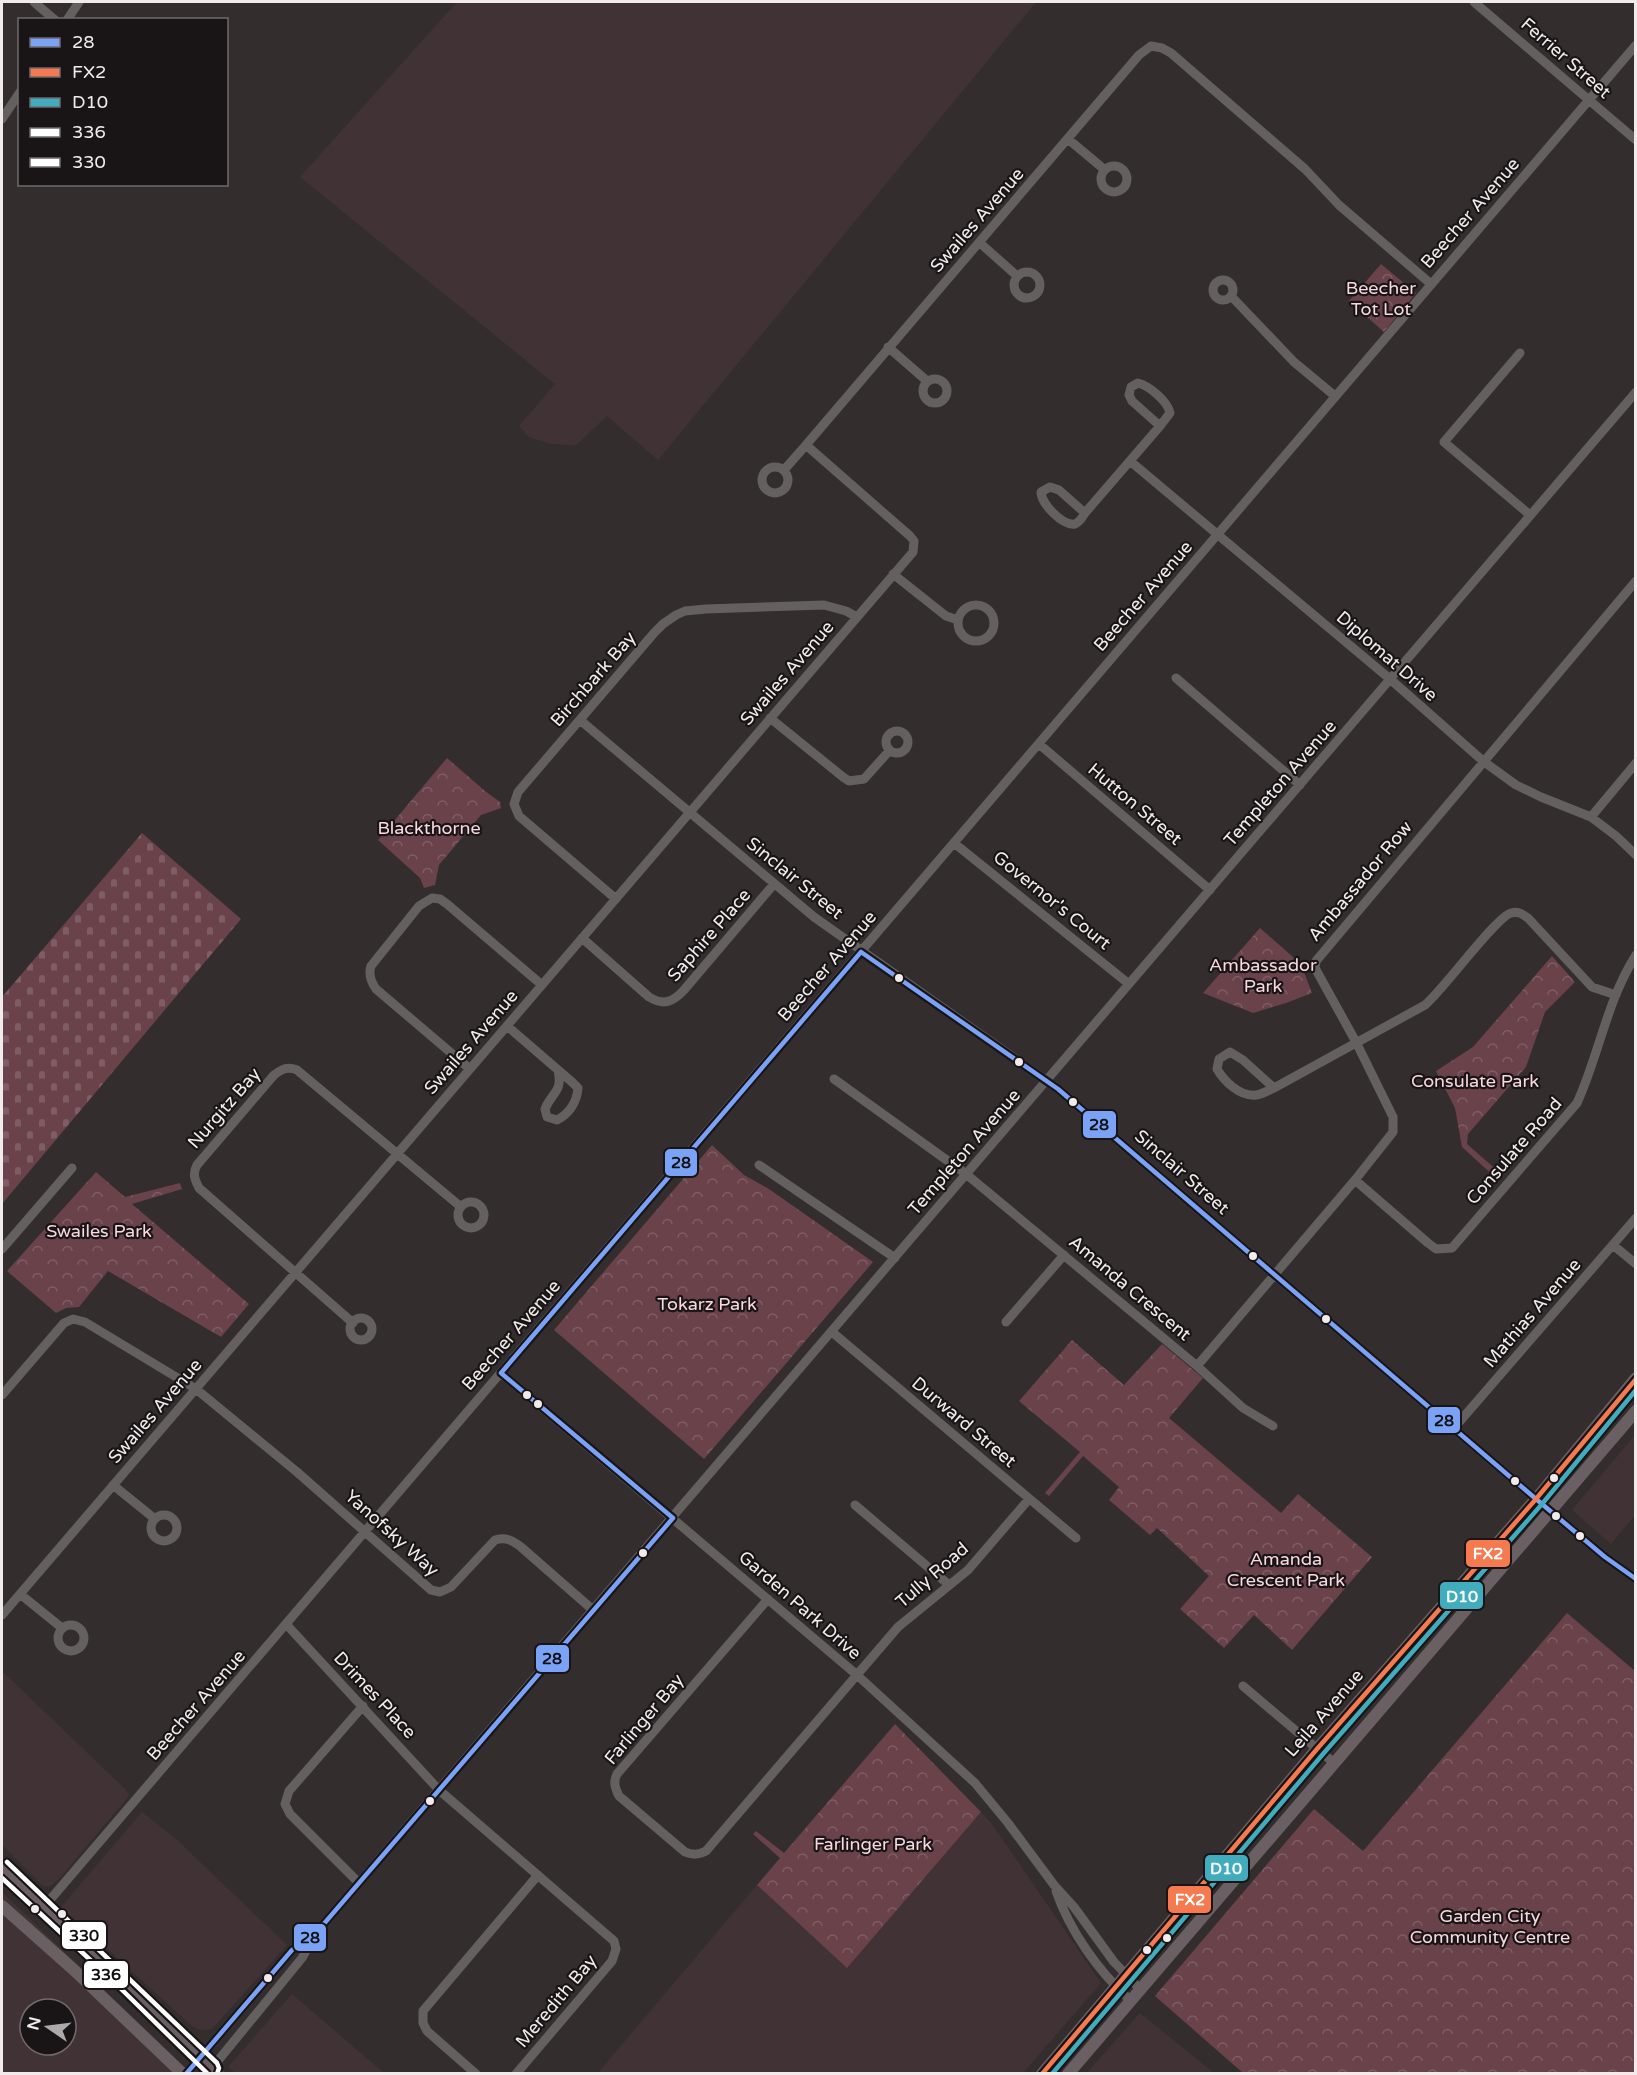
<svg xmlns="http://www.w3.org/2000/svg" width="1637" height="2075" font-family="'Varela Round',sans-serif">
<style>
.built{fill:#413335;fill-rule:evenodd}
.cemetery{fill:url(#cemetery-stones)}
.park{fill:url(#park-crowns)}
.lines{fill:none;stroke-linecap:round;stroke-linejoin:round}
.minor{stroke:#646060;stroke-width:9}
.major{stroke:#6a6063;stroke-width:12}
.bus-1-casing{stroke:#191516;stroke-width:9}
.bus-2-casing{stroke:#191516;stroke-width:9}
.bus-3-casing{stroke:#191516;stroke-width:9}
.bus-4-casing{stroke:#191516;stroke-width:9}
.bus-5-casing{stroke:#191516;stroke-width:9}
.bus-1{stroke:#7aa2f7;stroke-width:4.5}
.bus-2{stroke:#f57a4f;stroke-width:4.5}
.bus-3{stroke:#41acbe;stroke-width:4.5}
.bus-4{stroke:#fff;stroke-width:4.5}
.bus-5{stroke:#fff;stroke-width:4.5}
.bus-dot{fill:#f1ebec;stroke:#191516;stroke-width:2}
.labels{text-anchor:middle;stroke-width:4.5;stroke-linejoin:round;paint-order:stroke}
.street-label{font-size:18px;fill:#f1ebec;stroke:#191516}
.park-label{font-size:18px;fill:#f9d8de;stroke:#191516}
.line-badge{stroke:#191516;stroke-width:2}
.badge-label{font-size:16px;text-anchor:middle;font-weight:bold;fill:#fff}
.pale-badge-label{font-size:16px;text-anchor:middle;font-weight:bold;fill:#111}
</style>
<defs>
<pattern id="cemetery-stones" width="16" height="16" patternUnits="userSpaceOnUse" patternTransform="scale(1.5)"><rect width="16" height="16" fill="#69424a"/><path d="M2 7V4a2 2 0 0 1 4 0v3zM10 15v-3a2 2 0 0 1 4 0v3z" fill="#7f5d64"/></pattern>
<pattern id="park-crowns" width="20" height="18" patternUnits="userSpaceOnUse" patternTransform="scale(1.5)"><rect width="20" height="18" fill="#69424a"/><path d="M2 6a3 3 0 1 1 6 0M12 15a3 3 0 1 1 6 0" fill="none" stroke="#7f5d64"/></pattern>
</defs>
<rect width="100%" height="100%" fill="#332d2e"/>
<path class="built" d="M457 2H1036L658 460 607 416 576 445 550 444 529 437 519 426 555 384 300 177Z
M1635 1435V1515L1611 1544 1572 1510Z
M2 1671 126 1790 129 1796 58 1880 50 1886 44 1887 2 1845Z
M142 1812 176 1839 287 1945 212 2029 202 2030 193 2027 61 1907Z
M981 1812 992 1824 1101 1983 1023 2073 597 2074 757 1885 847 1968Z
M4 1894 175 2058 179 2064 177 2073H2V1895ZM30 2009H66V2045H30Z
M292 1994 384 2073H235L228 2067Z
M1140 2013 1214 2073H1087Z"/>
<path class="cemetery" d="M142 833 241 919 2 1204V997Z"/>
<path class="park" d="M1381 264 1416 293 1384 332 1349 301Z
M447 758 485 791 500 802 501 808 481 815 439 865 435 885 424 888 420 878 378 840Z
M1260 928 1301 964 1312 993 1286 1003 1253 1013 1203 993Z
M1552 956 1575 982 1545 1012 1526 1067 1468 1134 1467 1144 1500 1173 1496 1178 1462 1147 1455 1108 1436 1071 1473 1047Z
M712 1145 744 1175 769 1189 873 1262 704 1459 554 1330Z
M96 1172 125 1197 180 1183 182 1189 132 1204 249 1304 221 1337 108 1271 79 1307 66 1308 56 1313 7 1271Z
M1072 1340 1124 1385 1162 1344 1203 1378 1169 1418 1281 1513 1298 1494 1372 1557 1292 1650 1254 1615 1224 1648 1180 1609 1209 1576 1157 1528 1150 1535 1109 1500 1119 1487 1083 1456 1049 1496 1045 1493 1080 1452 1019 1401Z
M1567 1613 1635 1671V2073H1243L1155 1996 1314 1809 1363 1851Z
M895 1724 981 1812 847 1968 757 1885 780 1858 753 1834 756 1831 784 1853Z"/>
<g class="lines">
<path class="minor" d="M34 2 55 20
M1474 2 1636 140
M67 20 79 2
M2 119 20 92
M1068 139 1105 170
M1101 179a13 13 0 1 1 26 0a13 13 0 1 1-26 0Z
M980 243 1017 276
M1014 285a13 13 0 1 1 26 0a13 13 0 1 1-26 0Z
M1213 290a10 10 0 1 1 20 0a10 10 0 1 1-20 0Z
M1231 296 1294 362 1335 396
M888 347 927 381
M1520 353 1444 442 1530 515
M923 391a12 12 0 1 1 24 0a12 12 0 1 1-24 0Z
M1130 461 1390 679 1483 761 1516 785 1541 797 1591 817 1616 836 1636 855
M762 480a13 13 0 1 1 26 0a13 13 0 1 1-26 0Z
M784 470 806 445
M1085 513 1059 490 1050 487 1041 492C1041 503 1062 526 1075 524 1080 522 1082 518 1085 513L1160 426 1170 413C1168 402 1150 386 1138 383L1131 387 1129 395 1132 401 1160 426
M893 574 946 616 958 620
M958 623a18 18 0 1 1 36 0a18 18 0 1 1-36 0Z
M1176 678 1300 785
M770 718 843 777 849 781 864 779 890 750
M580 720 814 917 1058 1089 1536 1499 1605 1557 1636 1579
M886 742a11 11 0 1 1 22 0a11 11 0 1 1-22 0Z
M1039 744 1210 890
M1591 817 1636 763
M954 843 1129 984
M616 899 519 816 514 804 518 792 654 633 663 624 676 615 685 611 706 609 824 605 846 611 857 617
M582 938 649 997C664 1006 673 1002 684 990L774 884
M507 1026 572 1082 578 1088C577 1102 569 1114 557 1120L547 1117 545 1109C552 1092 563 1092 558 1070
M470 1069 376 989C371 982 368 975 371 966L419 906 432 898 440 899 447 904 542 985
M834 1079 966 1174 1197 1366 1243 1408 1273 1426
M1274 1088 1243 1060 1230 1052 1219 1059 1217 1069C1224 1081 1240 1097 1256 1095 1261 1095 1269 1090 1274 1088L1425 1005C1444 989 1496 917 1511 913 1518 911 1522 914 1528 918L1592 987 1616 995
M759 1165 895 1258
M1355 1180 1428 1243 1436 1249 1452 1248 1577 1103C1599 1055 1607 1000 1636 955
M458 1215a13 13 0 1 1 26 0a13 13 0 1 1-26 0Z
M1613 1245 1636 1264
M2 1249 72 1168
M350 1329a11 11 0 1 1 22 0a11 11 0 1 1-22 0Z
M1006 1322 1064 1255
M353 1323 199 1188C195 1180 192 1174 197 1165L274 1075C282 1069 287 1066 297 1070L461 1207
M832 1332 1076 1538
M1197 1366 1355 1180 1393 1132V1117L1356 1042 1315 968 1316 961 1636 581
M501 1373 857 1675 975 1783 1008 1823 1054 1885 1074 1907 1114 1962 1140 1989
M2 1395 64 1323 73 1319 85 1322 196 1389 297 1472 431 1590 440 1592 451 1587 495 1540C506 1537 512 1540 521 1547L593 1610
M1454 1428 1636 1218
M113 1485 155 1519
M855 1505 948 1584
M151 1528a13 13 0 1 1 26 0a13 13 0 1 1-26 0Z
M20 1594 62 1628
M768 1599 617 1774C613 1782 615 1788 619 1796L685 1852C693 1855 698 1855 706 1851L898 1627 968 1570 1029 1499
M2 1615 913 552 914 541 910 536 806 445 1139 55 1151 46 1162 48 1171 53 1305 169 1339 205 1431 284
M286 1624 439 1790 614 1941 616 1949 612 1961 516 2074
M58 1638a13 13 0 1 1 26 0a13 13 0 1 1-26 0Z
M1243 1686 1334 1763
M359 1883 290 1814 285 1804 289 1791 363 1706
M1056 1891C1070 1931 1098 1971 1130 2000
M43 1908 1636 45
M186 2074 292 1950 314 1934
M207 2074 302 1958 316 1933 1636 392
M476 2074 427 2031 423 2023V2011L538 1875"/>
<path class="major" d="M2 1867 119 1977 218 2074
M2 1906 74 1970 183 2074
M1042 2074 1317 1749 1536 1499 1636 1378
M1068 2074 1636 1411"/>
<defs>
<path id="bus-1" d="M861 952 1058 1089 1536 1499 1605 1557 1636 1579
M501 1373 861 952
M501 1373 673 1518
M186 2074 292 1950 316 1933 673 1518"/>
<path id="bus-2" d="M1042 2074 1317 1749 1536 1499 1636 1379"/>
<path id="bus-3" d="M1052 2074 1323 1754 1542 1504 1636 1390"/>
<path id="bus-4" d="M2 1878 114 1982 207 2073"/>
<path id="bus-5" d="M7 1862 217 2063 219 2068 217 2074"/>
</defs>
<use href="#bus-1" class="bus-1-casing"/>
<use href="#bus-2" class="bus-2-casing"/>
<use href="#bus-3" class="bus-3-casing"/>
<use href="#bus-4" class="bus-4-casing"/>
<use href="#bus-5" class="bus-5-casing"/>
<use href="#bus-1" class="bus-1"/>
<use href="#bus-2" class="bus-2"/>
<use href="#bus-3" class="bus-3"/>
<use href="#bus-4" class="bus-4"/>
<use href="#bus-5" class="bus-5"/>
</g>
<g class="bus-dot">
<circle cx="899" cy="978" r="5"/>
<circle cx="1019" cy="1062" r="5"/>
<circle cx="1073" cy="1102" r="5"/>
<circle cx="1253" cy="1256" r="5"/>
<circle cx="1326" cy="1319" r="5"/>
<circle cx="527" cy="1395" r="5"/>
<circle cx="538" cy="1404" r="5"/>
<circle cx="1554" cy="1478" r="5"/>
<circle cx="1515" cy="1481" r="5"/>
<circle cx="1556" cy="1516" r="5"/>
<circle cx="1580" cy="1536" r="5"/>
<circle cx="643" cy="1553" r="5"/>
<circle cx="430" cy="1801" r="5"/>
<circle cx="35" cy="1909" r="5"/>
<circle cx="62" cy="1914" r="5"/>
<circle cx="1167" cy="1938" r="5"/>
<circle cx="1147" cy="1950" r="5"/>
<circle cx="268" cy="1978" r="5"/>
</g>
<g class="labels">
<g class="street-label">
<text transform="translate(1566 58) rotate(41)" y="6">Ferrier Street</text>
<text transform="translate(1470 213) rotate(-49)" y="6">Beecher Avenue</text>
<text transform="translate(977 220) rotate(-49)" y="6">Swailes Avenue</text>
<text transform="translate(1143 596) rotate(-49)" y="6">Beecher Avenue</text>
<text transform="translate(1387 656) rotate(41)" y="6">Diplomat Drive</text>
<text transform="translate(787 673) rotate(-49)" y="6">Swailes Avenue</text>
<text transform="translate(593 679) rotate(-49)" y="6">Birchbark Bay</text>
<text transform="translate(1280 783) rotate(-49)" y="6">Templeton Avenue</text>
<text transform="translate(1135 804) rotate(40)" y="6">Hutton Street</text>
<text transform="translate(795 878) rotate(39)" y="6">Sinclair Street</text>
<text transform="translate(1360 881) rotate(-50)" y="6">Ambassador Row</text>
<text transform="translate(1052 900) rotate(39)" y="6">Governor's Court</text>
<text transform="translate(709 935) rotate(-49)" y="6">Saphire Place</text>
<text transform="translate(827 966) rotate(-49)" y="6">Beecher Avenue</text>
<text transform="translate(471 1042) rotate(-49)" y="6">Swailes Avenue</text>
<text transform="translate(224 1108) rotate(-49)" y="6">Nurgitz Bay</text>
<text transform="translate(1514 1151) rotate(-49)" y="6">Consulate Road</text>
<text transform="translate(964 1152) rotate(-49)" y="6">Templeton Avenue</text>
<text transform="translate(1182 1172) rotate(41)" y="6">Sinclair Street</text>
<text transform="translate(1130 1288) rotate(40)" y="6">Amanda Crescent</text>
<text transform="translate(1532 1313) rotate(-49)" y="6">Mathias Avenue</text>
<text transform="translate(511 1335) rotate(-49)" y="6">Beecher Avenue</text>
<text transform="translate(155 1411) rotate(-49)" y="6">Swailes Avenue</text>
<text transform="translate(964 1422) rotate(40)" y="6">Durward Street</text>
<text transform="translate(392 1533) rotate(42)" y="6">Yanofsky Way</text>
<text transform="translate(932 1575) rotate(-41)" y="6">Tully Road</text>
<text transform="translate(800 1605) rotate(41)" y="6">Garden Park Drive</text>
<text transform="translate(375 1695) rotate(47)" y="6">Drimes Place</text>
<text transform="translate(196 1705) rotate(-49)" y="6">Beecher Avenue</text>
<text transform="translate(1324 1713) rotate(-49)" y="6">Leila Avenue</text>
<text transform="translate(644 1719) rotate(-50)" y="6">Farlinger Bay</text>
<text transform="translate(556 2001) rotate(-50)" y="6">Meredith Bay</text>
</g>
<g class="park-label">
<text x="1381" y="294">Beecher<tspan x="1381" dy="21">Tot Lot</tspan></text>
<text x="429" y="834">Blackthorne</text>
<text x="1263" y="971">Ambassador<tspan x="1263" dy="21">Park</tspan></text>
<text x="1475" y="1087">Consulate Park</text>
<text x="99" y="1237">Swailes Park</text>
<text x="707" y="1310">Tokarz Park</text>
<text x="1286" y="1565">Amanda<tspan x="1286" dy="21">Crescent Park</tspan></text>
<text x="873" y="1850">Farlinger Park</text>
<text x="1490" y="1922">Garden City<tspan x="1490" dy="21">Community Centre</tspan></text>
</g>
</g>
<g class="line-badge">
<rect x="1082" y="1110" width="35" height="29" rx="6" fill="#7aa2f7"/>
<rect x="664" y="1148" width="34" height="29" rx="6" fill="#7aa2f7"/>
<rect x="1427" y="1406" width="34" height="28" rx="6" fill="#7aa2f7"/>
<rect x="1465" y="1539" width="46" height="29" rx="6" fill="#f57a4f"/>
<rect x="1439" y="1581" width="45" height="29" rx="6" fill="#41acbe"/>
<rect x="535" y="1644" width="35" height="29" rx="6" fill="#7aa2f7"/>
<rect x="1204" y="1854" width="45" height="28" rx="6" fill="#41acbe"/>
<rect x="1167" y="1885" width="45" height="29" rx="6" fill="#f57a4f"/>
<rect x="61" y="1921" width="46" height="29" rx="6" fill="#fff"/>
<rect x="293" y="1923" width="34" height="29" rx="6" fill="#7aa2f7"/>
<rect x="83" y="1960" width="46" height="29" rx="6" fill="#fff"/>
</g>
<g class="badge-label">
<text x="1488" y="1559">FX2</text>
<text x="1462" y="1602">D10</text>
<text x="1226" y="1874">D10</text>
<text x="1190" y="1905">FX2</text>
</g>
<g class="pale-badge-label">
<text x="1099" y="1130">28</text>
<text x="681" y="1168">28</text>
<text x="1444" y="1426">28</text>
<text x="552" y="1664">28</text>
<text x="84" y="1941">330</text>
<text x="310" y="1943">28</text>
<text x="106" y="1980">336</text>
</g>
<rect width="1637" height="2075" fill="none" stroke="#f1ebec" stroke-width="6"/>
<rect x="18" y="18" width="210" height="168" fill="#191516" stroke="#6f6b6c" stroke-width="1.5"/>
<rect x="30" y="38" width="30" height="9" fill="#7aa2f7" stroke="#6f6b6c" stroke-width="1.5"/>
<text x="72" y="48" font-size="18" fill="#f1ebec">28</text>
<rect x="30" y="68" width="30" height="9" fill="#f57a4f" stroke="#6f6b6c" stroke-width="1.5"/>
<text x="72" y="78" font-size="18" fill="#f1ebec">FX2</text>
<rect x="30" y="98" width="30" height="9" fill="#41acbe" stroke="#6f6b6c" stroke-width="1.5"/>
<text x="72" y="108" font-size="18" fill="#f1ebec">D10</text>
<rect x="30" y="128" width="30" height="9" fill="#ffffff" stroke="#6f6b6c" stroke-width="1.5"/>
<text x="72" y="138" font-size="18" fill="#f1ebec">336</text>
<rect x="30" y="158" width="30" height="9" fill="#ffffff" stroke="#6f6b6c" stroke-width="1.5"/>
<text x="72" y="168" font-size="18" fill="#f1ebec">330</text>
<g transform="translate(48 2027) rotate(284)"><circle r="28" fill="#191516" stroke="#6f6b6c" stroke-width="1.5"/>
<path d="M0-4.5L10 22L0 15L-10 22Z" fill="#aea8aa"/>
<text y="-9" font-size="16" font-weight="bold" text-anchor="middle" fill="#f1ebec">N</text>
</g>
</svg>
